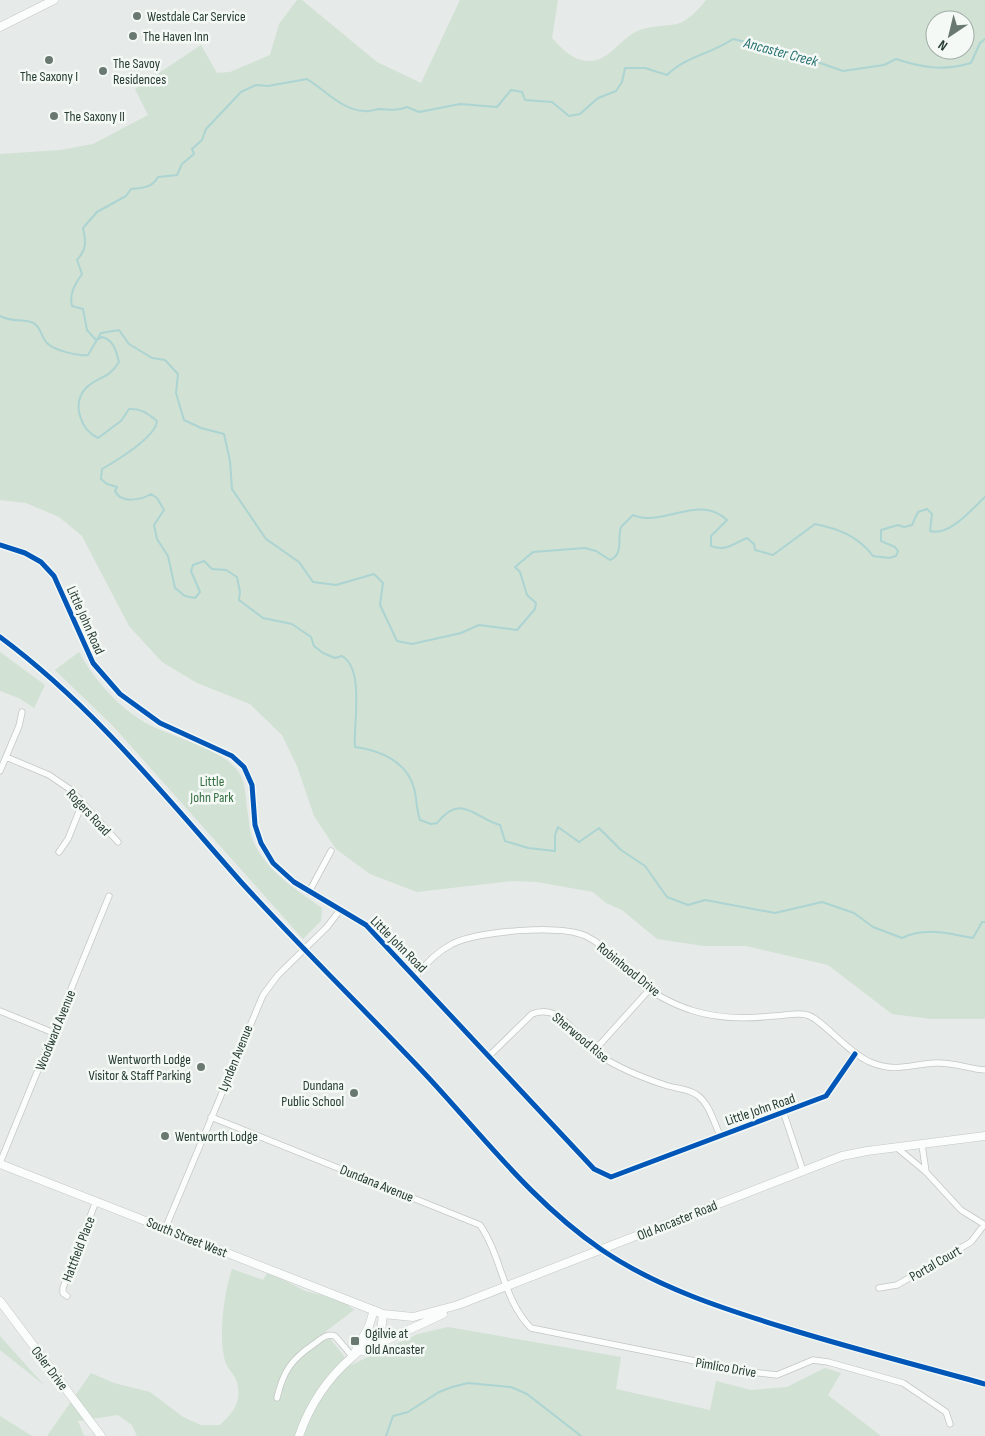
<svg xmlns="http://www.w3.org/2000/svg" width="985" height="1436" font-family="'Sofia Sans Condensed',sans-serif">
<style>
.green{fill:#d1e1d3;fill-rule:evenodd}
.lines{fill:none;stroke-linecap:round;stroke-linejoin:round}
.stream{stroke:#acd4d2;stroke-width:2}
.street-casing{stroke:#c3c7c5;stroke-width:7}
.secondary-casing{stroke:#c2c7c5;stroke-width:9}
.street{stroke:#fbfcfc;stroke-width:5.5}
.secondary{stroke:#fbfcfc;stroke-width:8}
.cycleway-casing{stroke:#f4f9f6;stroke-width:8}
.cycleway{stroke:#0057b8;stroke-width:5}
.poi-dot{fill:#697972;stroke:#f4f9f6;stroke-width:2}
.labels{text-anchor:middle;stroke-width:5;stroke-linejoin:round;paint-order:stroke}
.poi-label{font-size:14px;fill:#263c32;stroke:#f4f9f6;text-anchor:start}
.street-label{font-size:14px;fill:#263c32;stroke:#f4f9f6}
.park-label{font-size:14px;fill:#346e40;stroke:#f4f9f6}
.water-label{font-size:15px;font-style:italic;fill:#267170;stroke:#f4f9f6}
</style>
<rect width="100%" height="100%" fill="#e6eae8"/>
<path class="green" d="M297 0H302L377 62 421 83 460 0H558L552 38C562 49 574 62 591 61 608 60 619 42 632 34 646 25 662 27 677 24 688 21 699 9 706 0H985V1019H931L892 1014 828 965 746 946H704L657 939 622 910 606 903 593 892 537 882 512 881 417 892 370 874 336 849 314 816 297 766 282 735 250 704 197 683 162 662 129 626 82 536 59 517 26 503 0 500V154L61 150 93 144 148 115 135 89 201 45 217 73 230 72 270 55 279 24ZM935 20H965V50H935Z
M0 652 45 685 34 708 19 698 0 691Z
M79 652C95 682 124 714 156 728 179 739 222 750 237 770 247 782 245 799 248 814 249 823 250 835 254 843 268 873 297 890 322 908L321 921 303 939 113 726 55 670Z
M232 1269 263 1280 268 1272 305 1291 341 1300 354 1310 325 1332 351 1365 418 1334 448 1327 621 1357 616 1389 710 1410 716 1381 751 1390 787 1387 825 1368 841 1373 828 1395 881 1436H137L132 1425 118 1415 78 1421 84 1436H47L91 1373 114 1383 150 1392 183 1417 201 1425H220C234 1412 242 1402 237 1382 235 1374 227 1369 225 1361 218 1337 224 1293 232 1269Z
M0 1336 44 1385 0 1350Z
M0 1416 32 1436H0Z"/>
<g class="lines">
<path class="stream" d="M0 316C11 322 20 319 31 322 40 324 41 337 47 343 55 351 78 356 88 355L101 333 119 330 129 344 152 358 165 360 178 374 176 393 184 420 201 428 224 434 230 461 232 489 266 539 299 562 313 582 336 585 374 574 383 583 380 605 397 641 412 644 461 633 479 625 517 630 535 609 536 603 527 595 520 572 515 567 533 552 585 548 596 551 610 560C624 554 617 539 621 527L633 515C662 528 699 493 727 520L711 536V546C726 552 734 543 747 538L754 544 755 550 773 555 815 524C839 529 858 536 873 556L889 558 896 556 898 551 895 547 881 541V530L898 525 904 527 912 525 918 512 927 509 932 514 930 531C949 537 972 509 985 497
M96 340 102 337C114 340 116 351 119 362 108 380 98 376 86 388 71 404 81 430 98 438L121 421 129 409C142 408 148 414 157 421 156 437 116 461 102 469L101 479 107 484 117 487 115 491C121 504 141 500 151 494L157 498 164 510 154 525 157 539 168 556 175 588 185 596 195 598 200 592 191 571 193 565 204 561 212 569 226 570 237 577 240 592 239 600 263 618 292 624 311 637 314 646 323 653 335 658 342 656C365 669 353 725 355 747 380 750 407 762 414 788 417 799 416 809 420 820L431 824 437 823C461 793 473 817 500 825L505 841 528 848 555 851V835L558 827 579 842 599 828 621 850 645 866 667 897 688 905 705 900 775 913 822 902 854 913 873 927 902 938C925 927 949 933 973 938L982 922H985
M96 340 87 330 83 309 72 306C69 294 75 284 82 274L77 260C87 249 86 242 83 228L97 212 126 196 131 189C142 188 152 188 158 177L177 175 182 164 194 154 192 149 202 140 206 129 241 92 256 85 268 86 307 79C325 90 343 111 365 111 370 112 375 109 380 109 391 110 396 111 407 107L419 112 460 104 497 107 511 90 522 92 525 100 552 102 569 116 580 114 598 98 616 91 622 82 625 68H645L667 75C686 56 711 54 733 39L792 53 843 71 884 65 896 59C923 68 944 71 971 63L980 43 985 39
M386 1436 393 1416 408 1412 439 1392 452 1387 468 1383 511 1387 527 1394 581 1436"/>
<defs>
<path id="street" d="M0 545 25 553 41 562 54 576 93 663 120 694 160 723 232 756 244 767 252 785 255 825 261 843 273 863 294 882 366 925 594 1169 611 1177 826 1096 855 1054
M6 757 49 775 71 790 118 842
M0 771 19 726 22 712
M59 852 68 839 82 804
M309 892 331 851
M416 976C426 963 437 952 452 944 479 931 559 924 586 936 605 945 617 963 632 976 650 992 671 1004 694 1011 720 1019 746 1019 773 1016 783 1016 797 1012 807 1015 821 1018 848 1053 870 1062 895 1073 911 1064 936 1063 953 1062 969 1069 985 1070
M0 1011 54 1033
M594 1051 649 990
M489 1056 532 1014C562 1002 577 1040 599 1055 620 1069 643 1078 668 1086 678 1089 689 1089 697 1095 709 1103 714 1123 720 1135
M784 1114 803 1171
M211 1117 480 1225C502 1257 503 1300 531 1328L750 1372 777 1375 813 1360 828 1362 903 1383 946 1412 950 1424
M922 1145 926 1172
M896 1147 926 1172 961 1210 985 1225
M0 1163 109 896
M165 1229 263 995 278 975 327 927 340 910
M879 1288 897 1285 971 1242 984 1225
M67 1296 63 1293V1288L96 1201
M277 1398C283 1371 292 1359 314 1344 321 1339 327 1333 335 1336L352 1356"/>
<path id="secondary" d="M0 27 54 0
M0 1164 383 1314 413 1317 458 1305 842 1156 867 1151 985 1136
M0 1301 101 1436
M363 1351 443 1314
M353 1356 369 1326 374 1310
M299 1436C309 1407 327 1379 351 1358 360 1349 373 1342 381 1332L383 1314"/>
</defs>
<use href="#street" class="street-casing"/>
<use href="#secondary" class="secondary-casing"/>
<use href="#street" class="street"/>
<use href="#secondary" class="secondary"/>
<defs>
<path id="cycleway" d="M0 545 25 553 41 562 54 576 93 663 120 694 160 723 232 756 244 767 252 785 255 825 261 843 273 863 294 882 366 925 594 1169 611 1177 826 1096 855 1054
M0 637C93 706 165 796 241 882 301 948 365 1010 426 1075 482 1135 533 1203 602 1250 658 1288 724 1309 789 1329 854 1349 920 1366 985 1384"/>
</defs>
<use href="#cycleway" class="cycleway-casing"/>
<use href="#cycleway" class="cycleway"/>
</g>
<g class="poi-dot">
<circle cx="137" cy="16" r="5"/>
<circle cx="133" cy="36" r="5"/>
<circle cx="49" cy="60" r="5"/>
<circle cx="103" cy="71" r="5"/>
<circle cx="54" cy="116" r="5"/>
<circle cx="201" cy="1067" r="5"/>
<circle cx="354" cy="1093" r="5"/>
<circle cx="165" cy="1136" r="5"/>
<rect x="350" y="1336" width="10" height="10" rx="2.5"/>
</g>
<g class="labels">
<g class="poi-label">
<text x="147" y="21">Westdale Car Service</text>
<text x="143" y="41">The Haven Inn</text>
<text x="113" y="68">The Savoy<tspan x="113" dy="16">Residences</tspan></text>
<text x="49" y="81" text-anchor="middle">The Saxony I</text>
<text x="64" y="121">The Saxony II</text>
<text x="191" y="1064" text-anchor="end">Wentworth Lodge<tspan x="191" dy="16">Visitor &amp; Staff Parking</tspan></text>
<text x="344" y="1090" text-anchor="end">Dundana<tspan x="344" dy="16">Public School</tspan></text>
<text x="175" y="1141">Wentworth Lodge</text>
<text x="365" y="1338">Ogilvie at<tspan x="365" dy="16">Old Ancaster</tspan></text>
</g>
<g class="street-label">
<text transform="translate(86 620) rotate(66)" y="5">Little John Road</text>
<text transform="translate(89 812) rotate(47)" y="5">Rogers Road</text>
<text transform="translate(399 944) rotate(45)" y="5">Little John Road</text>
<text transform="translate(629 969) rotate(39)" y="5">Robinhood Drive</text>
<text transform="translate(55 1030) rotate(-68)" y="5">Woodward Avenue</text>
<text transform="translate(581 1037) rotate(40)" y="5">Sherwood Rise</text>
<text transform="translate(235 1058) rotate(-68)" y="5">Lynden Avenue</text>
<text transform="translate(760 1109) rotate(-19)" y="5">Little John Road</text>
<text transform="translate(377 1183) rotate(22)" y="5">Dundana Avenue</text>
<text transform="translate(677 1220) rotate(-22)" y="5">Old Ancaster Road</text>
<text transform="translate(187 1237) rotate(22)" y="5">South Street West</text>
<text transform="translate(78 1249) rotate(-69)" y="5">Hattfield Place</text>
<text transform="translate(935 1263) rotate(-30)" y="5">Portal Court</text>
<text transform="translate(726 1367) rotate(10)" y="5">Pimlico Drive</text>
<text transform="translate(50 1368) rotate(53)" y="5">Osler Drive</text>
</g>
<g class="park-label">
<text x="212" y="786">Little<tspan x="212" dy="16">John Park</tspan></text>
</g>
<g class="water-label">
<text transform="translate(781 52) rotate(15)" y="5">Ancaster Creek</text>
</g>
</g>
<g transform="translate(950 35) rotate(215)"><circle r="24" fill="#f4f9f6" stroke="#a2ada8"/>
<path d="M0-4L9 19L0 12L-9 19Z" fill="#697972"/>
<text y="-8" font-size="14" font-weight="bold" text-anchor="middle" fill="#263c32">N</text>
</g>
</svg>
